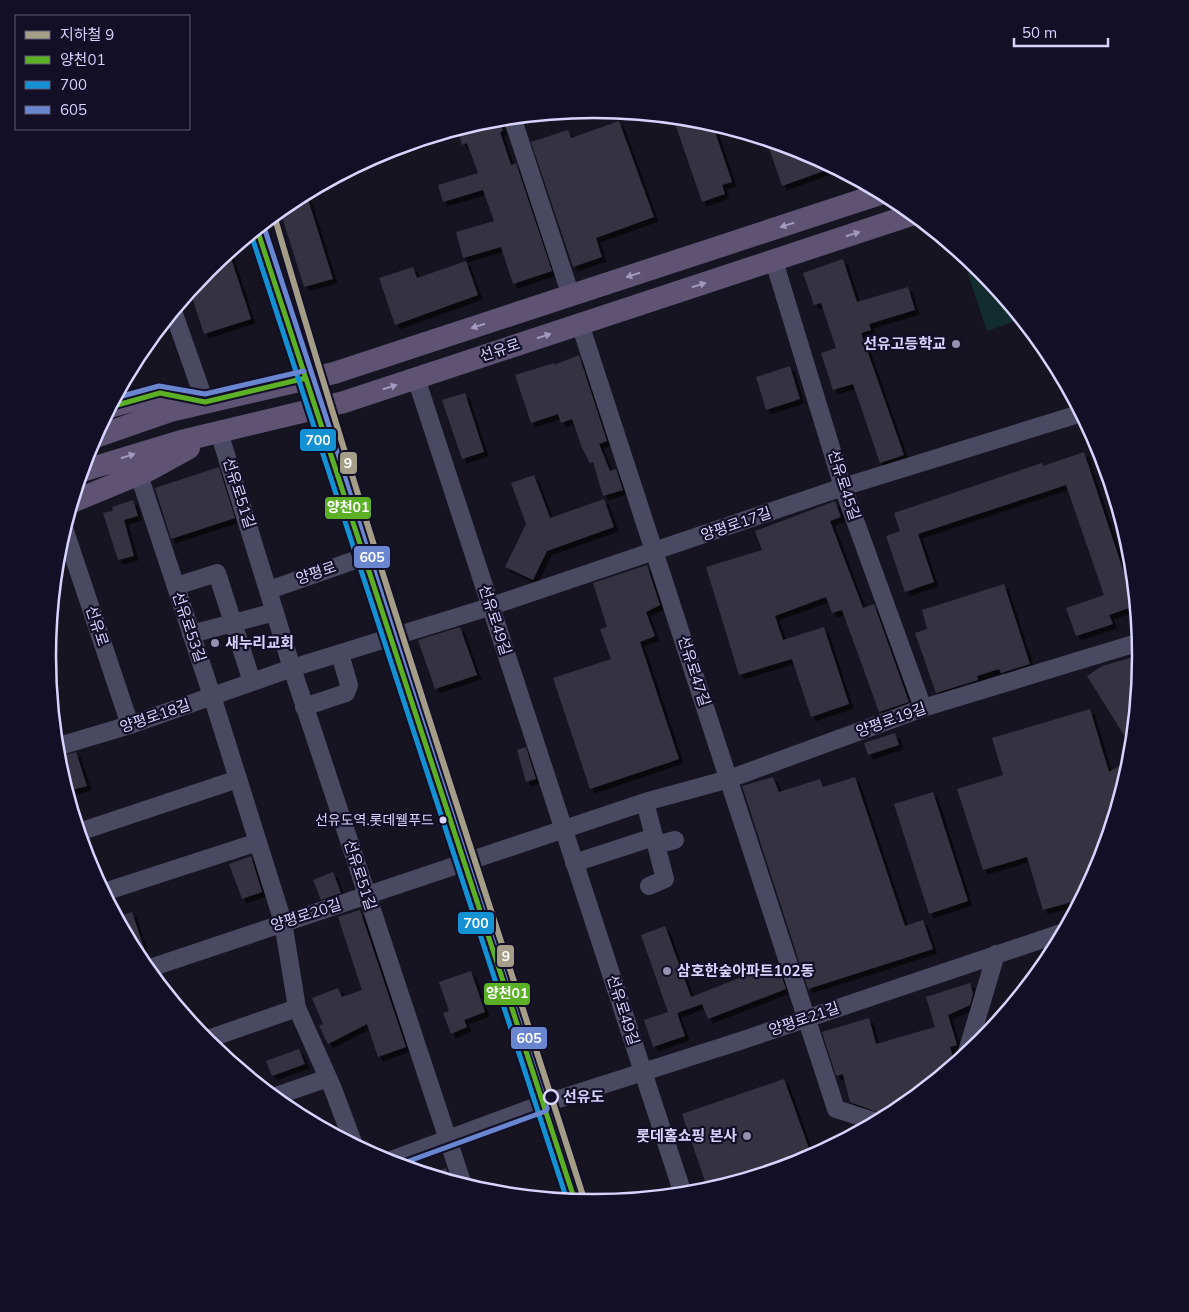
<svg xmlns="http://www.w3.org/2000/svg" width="1189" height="1312" font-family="Mulish,'Noto Sans KR',sans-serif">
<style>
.green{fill:#132c2d}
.building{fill:#343243;filter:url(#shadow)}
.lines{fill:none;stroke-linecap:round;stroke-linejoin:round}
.minor{stroke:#4a4962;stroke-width:18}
.major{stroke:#5e5373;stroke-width:22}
.bus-1-casing{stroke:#130f26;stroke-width:9}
.bus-2-casing{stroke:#130f26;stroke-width:9}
.bus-3-casing{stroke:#130f26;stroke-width:9}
.bus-1{stroke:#5bb025;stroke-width:5}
.bus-2{stroke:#1391d2;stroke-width:5}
.bus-3{stroke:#6a86d1;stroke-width:5}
.metro-1-casing{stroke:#130f26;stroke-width:10}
.metro-1{stroke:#a49d87;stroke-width:6}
.oneway{fill:#a29ac0}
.poi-dot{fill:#9591b1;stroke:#130f26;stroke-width:2}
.bus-dot{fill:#d9d4ff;stroke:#130f26;stroke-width:2}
.stop-dot{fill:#130f26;stroke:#d9d4ff;stroke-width:2.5}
.labels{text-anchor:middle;stroke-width:4.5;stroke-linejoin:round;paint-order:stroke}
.bus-label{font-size:14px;fill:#d9d4ff;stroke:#130f26;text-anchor:end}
.poi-label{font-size:15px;font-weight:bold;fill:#d9d4ff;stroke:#130f26;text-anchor:end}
.street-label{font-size:15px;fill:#d9d4ff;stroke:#130f26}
.stop-label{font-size:15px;font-weight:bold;fill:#d9d4ff;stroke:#130f26;text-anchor:start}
.rim{fill:none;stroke:#d9d4ff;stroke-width:2.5}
.line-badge{stroke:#130f26;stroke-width:2}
.badge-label{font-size:14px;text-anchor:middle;font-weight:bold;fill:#fff}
</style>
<defs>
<filter id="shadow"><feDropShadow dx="4.5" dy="4.5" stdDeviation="0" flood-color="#0009"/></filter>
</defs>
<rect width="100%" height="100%" fill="#161421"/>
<path class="green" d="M961 253 981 269 1022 319 987 331Z"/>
<path class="building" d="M683 118 712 123 732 182 722 185 725 194 702 202 674 120Z
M498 119 503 131 500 132 511 165 516 163 552 271 513 284 501 247 463 258 456 232 494 221 483 190 443 202 438 185 478 173 467 143 462 145 458 131Z
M619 121 654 217 596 238 602 257 573 267 531 142 568 130 571 138Z
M775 142 804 151 835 167 782 186 768 145Z
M306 193 333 279 304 287 280 210Z
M229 252 251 319 204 334 190 291 208 269Z
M843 259 857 302 908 287 915 310 869 324 871 330 861 333 904 455 880 463 853 384 833 390 821 353 836 348 821 303 814 305 803 273Z
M466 261 478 295 395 325 379 278 413 267 417 278Z
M579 355 607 441 599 444 610 471 616 469 623 490 603 496 593 462 590 463 582 448 572 419 561 423 558 414 531 423 515 375 554 363V365Z
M790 366 800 399 766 410 756 377Z
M465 393 484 452 462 459 442 400Z
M1084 452 1135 606 1109 615 1113 624 1076 636 1066 608 1104 595 1066 485 918 534 934 582 905 592 886 536 900 531 894 513 1042 463 1043 466Z
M219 467 235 518 171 539 155 488Z
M534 475 550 518 604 499 614 527 547 551 533 580 505 567 526 524 511 483Z
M133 500 138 516 124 520 134 556 118 560 103 513 113 511 112 507Z
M835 501 841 517 830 521 863 608 874 604 909 702 879 712 842 610 832 613 826 597 775 616 783 640 824 627 849 704 811 717 792 659 739 675 706 567 762 550 755 531Z
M647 565 660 605 646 612 655 636 640 642 679 759 590 789 553 678 611 659 600 629 607 627 593 583Z
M1004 584 1030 664 1001 673 999 669 977 676 978 680 936 693 915 633 927 629 922 610Z
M460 627 477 675 435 689 418 640Z
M1141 655 1142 656 1132 748 1087 676 1102 666Z
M1090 709 1109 772 1131 759V763L1100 866 1082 899 1043 910 1027 857 983 870 957 789 1003 775 992 738Z
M895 733 899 745 868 755 864 743Z
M526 747 536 779 526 782 517 750Z
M76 752 87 786 72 790 62 756Z
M773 777 779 792 820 779 823 787 855 777 905 926 923 920 933 949 808 989 742 786Z
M933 792 968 901 929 914 894 804Z
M251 856 262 892 242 899 229 864Z
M333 872 341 893 321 900 313 880Z
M360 910 406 1047 378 1057 367 1024 328 1044 319 1026 323 1024 312 998 338 988 342 997 362 990 338 917Z
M132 912 144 948 135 951 117 917Z
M665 926 691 997 777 963 786 989 708 1019 702 1004 677 1013 685 1036 653 1047 644 1020 668 1012 641 935Z
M471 971 485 1012 464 1020 467 1027 451 1034 443 1013 449 1011 439 982Z
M970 983 973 994 970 1005 948 1015 957 1045 950 1047 955 1064 898 1111 885 1115 850 1102 843 1074 836 1076 822 1032 869 1018 876 1044 935 1027 926 997Z
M299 1049 305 1064 272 1076 266 1061Z
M784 1079 812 1157 804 1161 708 1190 682 1114Z
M446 1168 451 1181 441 1178 440 1170Z"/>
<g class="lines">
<path class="minor" d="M512 117 571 296
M774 261 843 487 923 708
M173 311 205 402
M580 324 836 1109 877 1122
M416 378 683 1194
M219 432 292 668 463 1185
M139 475 212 696 283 922 297 1008 333 1089 354 1145
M64 528 130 725
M176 586 217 573 252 682
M269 590 364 557
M191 634 275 612
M304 707 346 693 349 685 340 654
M56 747 130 725 292 668 486 608 843 487 1082 413
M645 802 665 879 649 886
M79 832 238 779
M656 845 675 840
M574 863 654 837
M104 892 258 842
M147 969 645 802 729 779 923 708 1140 642
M205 1040 297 1008
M966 1055 996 954
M273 1097 328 1078
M386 1162 543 1104 737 1042 1064 932"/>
<path class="major" d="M257 229 575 1201
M110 407 160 393 199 401
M95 437 170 411 334 373 883 193
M82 471 181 441 344 402 914 214
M72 502 149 470 189 448"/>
<defs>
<path id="bus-1" d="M257 229 575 1201
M110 407 160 393 205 402 306 378"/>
<path id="bus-2" d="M251 234 567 1200"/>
<path id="bus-3" d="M264 227 550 1103 546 1111 398 1165
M115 398 159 386 205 394 304 371"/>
</defs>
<use href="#bus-1" class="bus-1-casing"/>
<use href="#bus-2" class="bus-2-casing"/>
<use href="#bus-3" class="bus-3-casing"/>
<use href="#bus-1" class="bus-1"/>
<use href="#bus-2" class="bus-2"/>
<use href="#bus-3" class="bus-3"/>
<defs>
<path id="metro-1" d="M274 215C370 547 480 873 585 1202"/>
</defs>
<use href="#metro-1" class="metro-1-casing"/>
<use href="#metro-1" class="metro-1"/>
</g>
<defs><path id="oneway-solid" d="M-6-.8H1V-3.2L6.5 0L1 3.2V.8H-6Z" transform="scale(1.25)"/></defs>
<g class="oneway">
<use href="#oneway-solid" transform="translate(787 225) rotate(162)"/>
<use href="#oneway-solid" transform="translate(853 234) rotate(-18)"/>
<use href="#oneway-solid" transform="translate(633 275) rotate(162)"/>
<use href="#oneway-solid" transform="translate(699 285) rotate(-18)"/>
<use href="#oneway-solid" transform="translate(478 326) rotate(162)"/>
<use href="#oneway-solid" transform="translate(544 336) rotate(-18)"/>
<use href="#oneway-solid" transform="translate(390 387) rotate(-18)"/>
<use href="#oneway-solid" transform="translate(128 456) rotate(-17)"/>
</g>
<g class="poi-dot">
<circle cx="956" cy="344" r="5"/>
<circle cx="215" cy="643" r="5"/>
<circle cx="667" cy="971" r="5"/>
<circle cx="747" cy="1136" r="5"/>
</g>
<circle class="bus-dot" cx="443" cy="820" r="4.5"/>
<circle class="stop-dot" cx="551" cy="1097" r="7"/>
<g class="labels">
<g class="bus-label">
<text x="434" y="825">선유도역.롯데웰푸드</text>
</g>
<g class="poi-label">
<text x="946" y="349">선유고등학교</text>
<text x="225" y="648" text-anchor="start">새누리교회</text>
<text x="677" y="976" text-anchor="start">삼호한숲아파트102동</text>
<text x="737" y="1141">롯데홈쇼핑 본사</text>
</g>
<g class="street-label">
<text transform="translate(500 350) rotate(-18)" y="5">선유로</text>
<text transform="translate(844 485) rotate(72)" y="5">선유로45길</text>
<text transform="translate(239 493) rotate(72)" y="5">선유로51길</text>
<text transform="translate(736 524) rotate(-19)" y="5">양평로17길</text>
<text transform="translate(316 573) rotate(-19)" y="5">양평로</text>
<text transform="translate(495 620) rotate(72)" y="5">선유로49길</text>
<text transform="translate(97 626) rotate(72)" y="5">선유로</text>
<text transform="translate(189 627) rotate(71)" y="5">선유로53길</text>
<text transform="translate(694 671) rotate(72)" y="5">선유로47길</text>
<text transform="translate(155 716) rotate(-19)" y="5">양평로18길</text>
<text transform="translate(891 720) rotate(-20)" y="5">양평로19길</text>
<text transform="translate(360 875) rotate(72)" y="5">선유로51길</text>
<text transform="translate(306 915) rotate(-18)" y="5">양평로20길</text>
<text transform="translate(623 1010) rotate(72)" y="5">선유로49길</text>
<text transform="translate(804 1019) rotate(-19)" y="5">양평로21길</text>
</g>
<g class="stop-label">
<text x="563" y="1102">선유도</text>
</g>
</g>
<path d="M0 0H1189V1312H0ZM56 656a538 538 0 1 1 1076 0a538 538 0 1 1-1076 0Z" fill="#130f26" fill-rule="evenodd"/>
<path class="rim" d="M56 656a538 538 0 1 1 1076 0a538 538 0 1 1-1076 0Z"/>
<g class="line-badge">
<rect x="299" y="428" width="38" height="24" rx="5" fill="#1391d2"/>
<rect x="339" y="451" width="19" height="24" rx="5" fill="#a49d87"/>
<rect x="324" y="496" width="48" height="24" rx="5" fill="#5bb025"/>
<rect x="353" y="545" width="38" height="24" rx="5" fill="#6a86d1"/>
<rect x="457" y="911" width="38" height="24" rx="5" fill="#1391d2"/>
<rect x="496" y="944" width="19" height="24" rx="5" fill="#a49d87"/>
<rect x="483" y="982" width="48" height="24" rx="5" fill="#5bb025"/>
<rect x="510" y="1026" width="38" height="24" rx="5" fill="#6a86d1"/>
</g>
<g class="badge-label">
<text x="318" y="445">700</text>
<text x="348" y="468">9</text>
<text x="348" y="512">양천01</text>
<text x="372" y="562">605</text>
<text x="476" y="928">700</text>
<text x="506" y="961">9</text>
<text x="507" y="998">양천01</text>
<text x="529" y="1043">605</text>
</g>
<rect x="15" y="15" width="175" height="115" fill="#130f26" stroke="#625e7d"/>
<rect x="25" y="31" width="25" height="8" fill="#a49d87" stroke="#625e7d"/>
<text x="60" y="40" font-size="15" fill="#d9d4ff">지하철 9</text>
<rect x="25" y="56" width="25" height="8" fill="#5bb025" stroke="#625e7d"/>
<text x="60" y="65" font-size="15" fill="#d9d4ff">양천01</text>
<rect x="25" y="81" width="25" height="8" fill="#1391d2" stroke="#625e7d"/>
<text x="60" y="90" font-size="15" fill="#d9d4ff">700</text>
<rect x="25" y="106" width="25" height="8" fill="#6a86d1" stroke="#625e7d"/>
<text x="60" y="115" font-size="15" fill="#d9d4ff">605</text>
<path d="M1014 38v8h94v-8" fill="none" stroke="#d9d4ff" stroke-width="2.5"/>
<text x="1022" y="38" font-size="15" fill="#d9d4ff" stroke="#130f26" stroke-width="4" paint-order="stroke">50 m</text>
</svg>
